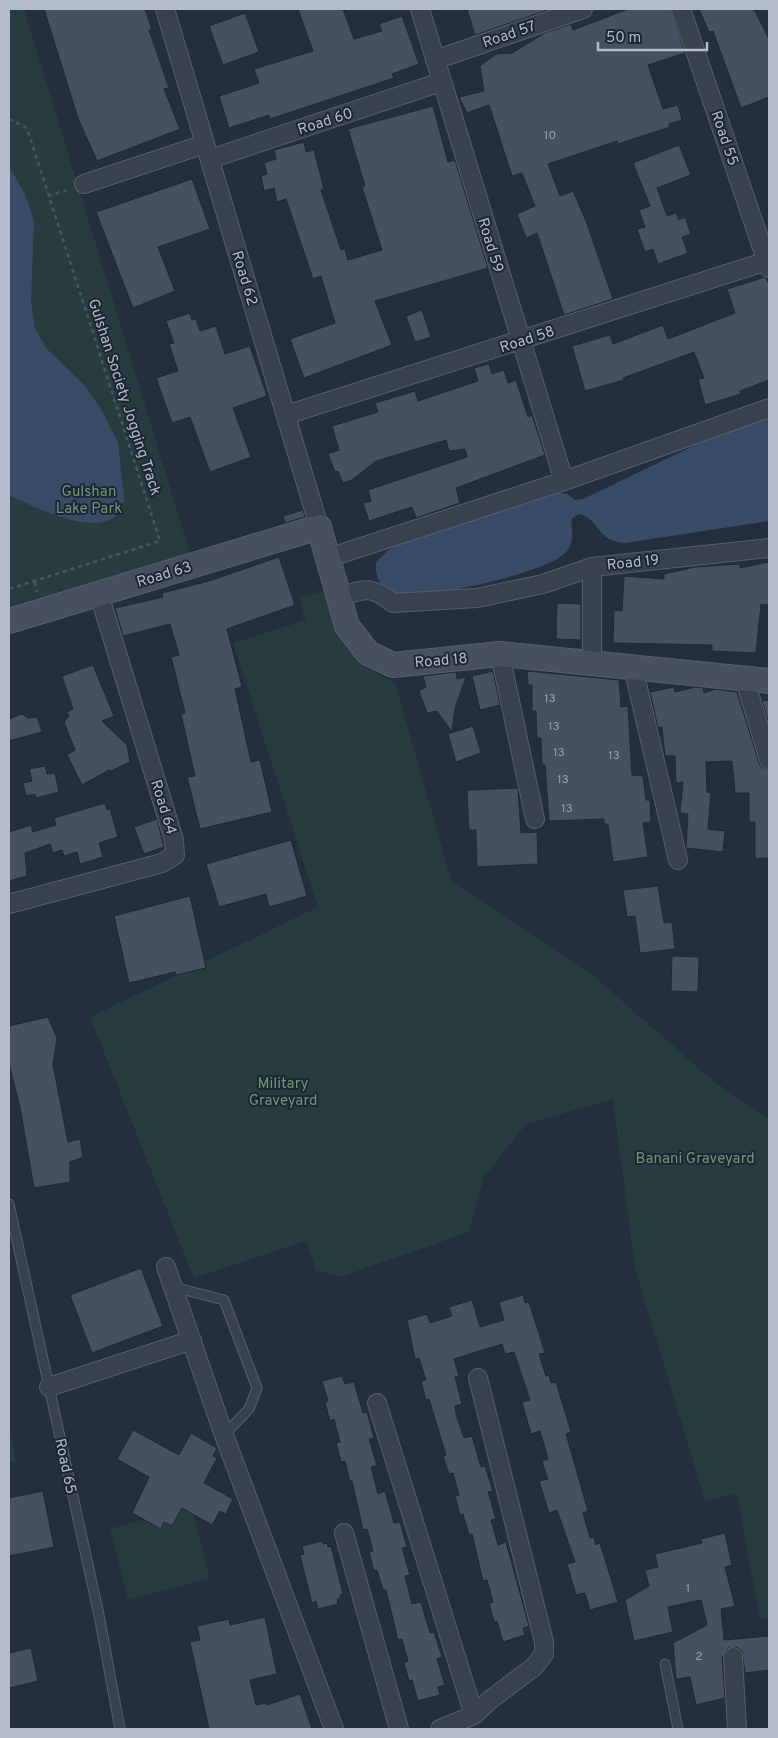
<svg xmlns="http://www.w3.org/2000/svg" width="778" height="1738" font-family="Overpass,sans-serif">
<style>
.green{fill:#263c3f}
.water{fill:#394c67}
.building{fill:#455162;stroke:#1f2835}
.lines{fill:none;stroke-linecap:round;stroke-linejoin:round}
.lane-casing{stroke:#565f6c;stroke-width:11}
.street-casing{stroke:#565f6c;stroke-width:20}
.secondary-casing{stroke:#565f6c;stroke-width:26}
.path{stroke:#44595c;stroke-width:2.5;stroke-dasharray:4 4;stroke-linecap:butt}
.lane{stroke:#38414e;stroke-width:9}
.street{stroke:#38414e;stroke-width:18}
.secondary{stroke:#465061;stroke-width:24}
.labels{text-anchor:middle;stroke-width:4;stroke-linejoin:round;paint-order:stroke}
.number-label{font-size:12px;fill:#98a1af}
.street-label{font-size:15px;fill:#b4bcc9;stroke:#1d2633}
.park-label{font-size:15px;fill:#6b9a76;stroke:#1d2633}
</style>
<rect width="100%" height="100%" fill="#242f3e"/>
<path class="green" d="M9 9H24L191 556 9 606Z
M328 590C340 643 343 657 395 682L451 880 588 971 712 1080 769 1119V1618L760 1620 737 1493 705 1501 635 1269 613 1099 526 1124 484 1177 469 1232 340 1277 316 1270 306 1241 194 1278 90 1017 318 907 233 643 306 620 299 598Z
M9 1427 16 1461 9 1462Z
M191 1506 210 1578 128 1600 110 1529Z"/>
<path class="water" d="M9 166 25 194 34 221 31 302 35 329 47 349 83 384 101 409 118 443 124 498C118 549 36 508 9 495Z
M769 416V521L625 543C597 542 598 517 579 514L572 518C570 531 576 539 567 551 550 573 429 598 400 595 383 593 374 577 376 562L386 552 404 540 555 492 567 494 575 500 583 499 729 429Z"/>
<path class="building" d="M44 9H145L152 30H149L169 88 164 89 180 129 97 161 78 118Z
M298 9H343L354 39 382 31 379 24 402 16 419 64 392 74 394 78 270 119 269 115 229 128 219 96 259 83 254 69 313 51Z
M467 9H545V11L475 35Z
M628 9H671L685 53 648 65 663 109 678 105 682 120 669 124 670 127 618 144 617 141 548 164 560 196 573 191 586 221 613 299 564 315 537 233 526 238 517 214 535 206 522 173 512 176 489 105 467 113 459 97 484 91 480 66 496 54 512 53 545 33 571 24 573 30Z
M699 9H754L769 39V97L741 108 713 31 709 32Z
M245 13 259 52 223 65 209 26Z
M433 106 448 162 455 160 488 268 375 301 392 345 304 378 290 339 335 323 321 276 313 279 286 199 277 202 274 188 264 191 261 176 267 174 264 163 276 159 274 150 304 142 306 152 314 150 324 189 321 190 341 250 345 249 348 260 382 250 362 187 365 186 348 129Z
M679 145 691 175 657 188 667 216 676 213 679 220 685 217 691 234 682 237 688 253 658 264 653 249 645 252 637 229 645 227 639 210 650 206 633 163Z
M192 179 210 229 158 247 175 291 133 308 96 212Z
M765 277 769 284V380L740 391 741 394 705 405 698 379 704 378 694 352 623 378 624 380 585 391 572 346 610 335 613 344 663 325 668 339 735 313 727 289Z
M422 310 431 337 415 342 406 316Z
M190 313 192 320 196 319 200 331 216 326 225 354 250 346 267 396 233 408 251 457 210 472 190 417 172 423 156 378 178 371 169 344 174 343 166 321Z
M489 364 492 374 504 370 508 383 516 380 528 417 532 415 545 455 456 488 460 503 416 518 412 507 369 521 363 503 371 501 368 490 467 457 465 449 449 451 446 440 376 461 352 480 343 483 338 471 335 472 328 454 339 450 332 426 378 412 375 403 415 391 418 401 478 381 474 368Z
M303 510 305 517 285 523 283 516Z
M279 557 295 605 227 629 242 687 235 689 251 762 260 760 272 812 200 829 187 777 195 776 181 714 185 713 171 657 179 655 170 624 123 636 115 608 163 597 162 593 209 581Z
M769 562V605L761 604 756 653 712 651V645L613 643 614 610 622 611 624 576 664 579V574L695 567 740 564V568Z
M557 603 581 604V640L556 639Z
M93 665 114 716 102 721 127 745 130 762 111 771 109 770 82 785 67 755 75 750 64 722 69 716 67 712 73 709 62 676Z
M493 671 500 705 480 710 472 676Z
M527 671 619 680 621 707 628 706 632 775 643 776 646 800H650L651 822 643 823 648 857 613 862 608 824H604V819L549 821 545 765H542L541 738 537 739 536 711H532V685H528Z
M456 672 457 679 466 677 455 708 452 732 437 711 427 713 419 691 426 687 423 676Z
M674 687 675 692 695 687 703 688 704 693 715 689 737 692 759 763 762 768 769 770V858L755 859V822H749V793H735L732 761 706 762 707 792 711 793 708 829 725 831 723 852 686 848 688 814 680 813 683 782 676 783 675 756H665L662 727 658 728 650 692Z
M769 700V724L762 701Z
M22 714 28 718 37 717 42 732 9 741V719Z
M473 726 481 753 456 762 448 734Z
M45 766 47 774 55 773 59 792 36 798 35 794 26 796 23 783 32 781 29 769Z
M518 788 521 833 537 832 538 864 477 867 476 830H469L467 790Z
M105 803 107 810 110 809 118 837 99 843 103 857 80 864 77 852 64 856 62 850 53 853 50 844 25 853 27 876 9 881V832L31 825 33 832 56 825 54 818Z
M157 819 164 847 144 854 134 827Z
M291 840 307 896 269 907 266 894 219 907 206 864Z
M658 886 664 923 672 922 675 949 640 953 635 916 627 917 623 890Z
M190 896 206 968 176 975 175 972 129 983 114 916Z
M672 956 699 957 698 992 671 991Z
M48 1017 57 1038 53 1065 68 1142 80 1139 83 1157 70 1162V1182L34 1188 20 1107 9 1064V1026Z
M141 1268 163 1326 92 1353 70 1295Z
M523 1295 525 1303 529 1302 545 1353 539 1354 546 1376 549 1375 551 1383 556 1382 571 1432 566 1434 588 1511 583 1513 590 1538 594 1537 596 1545 600 1543 618 1602 590 1610 585 1593 576 1595 567 1564 575 1562 557 1510 549 1513 539 1481 548 1479 542 1461 548 1459 540 1431 531 1434 522 1402 530 1400 514 1352 505 1354 502 1344 454 1359 459 1376 455 1377 462 1404 455 1406 456 1414 464 1438 472 1436 481 1467 485 1466 493 1491 488 1492 496 1519 491 1520 498 1545 506 1542 529 1626 523 1628 525 1635 503 1642 497 1621 494 1622 489 1603 493 1602 487 1580 483 1581 472 1534 469 1535 463 1514 460 1515 455 1496 459 1495 453 1473 449 1474 443 1456 446 1455 429 1399 426 1400 421 1381 426 1380 419 1358 415 1359 407 1320 427 1314 430 1323 452 1316 449 1307 472 1300 480 1327 504 1320 499 1302Z
M342 1376 345 1384 354 1382 363 1413 367 1412 374 1438 369 1439 377 1466 371 1467 378 1494 385 1491 394 1523 400 1522 407 1547 402 1548 410 1575 405 1576 412 1604 421 1602 430 1633 434 1632 442 1657 437 1659 445 1685 438 1687 440 1695 418 1701 412 1680 409 1681 404 1663 408 1661 402 1639 398 1640 386 1590H383L377 1570 374 1571 369 1552 373 1551 367 1529 363 1530 352 1481H350L345 1461 341 1462 336 1443 340 1442 334 1419 330 1421 325 1402 328 1401 322 1381Z
M133 1430 179 1455 191 1433 217 1448 213 1456 217 1458 204 1483 233 1499 226 1514 220 1511 212 1525 182 1508 172 1526 164 1522 161 1529 132 1513 149 1477 117 1459Z
M43 1491 54 1547 9 1556V1498Z
M725 1533 732 1565 725 1567 735 1606 721 1609 724 1640 769 1636V1670L745 1673 742 1651 737 1647 728 1648 722 1658 725 1698 696 1705 690 1677 676 1679 673 1643 707 1625 701 1600 668 1607 673 1632 634 1641 625 1600 649 1586 645 1570 658 1567 655 1554 702 1543 701 1539Z
M322 1541 323 1544 327 1543 328 1547 331 1546 343 1594 340 1595 341 1598 337 1599 338 1604 318 1609 316 1601 312 1603 300 1555 304 1554 302 1546Z
M265 1617 277 1674 250 1680 256 1705 267 1703V1705L300 1694 312 1729H209L190 1642 200 1640 197 1626 229 1619 230 1625Z
M31 1648 38 1681 9 1688V1653Z"/>
<g class="lines">
<defs>
<path id="lane" d="M9 1204 99 1615 120 1729
M173 1287 224 1300 257 1388 249 1409 224 1435
M665 1664 678 1729"/>
<path id="street" d="M165 9 319 527
M420 9 564 481
M681 9 769 268
M435 60 583 9
M210 159 441 82
M84 184 205 144
M286 415 767 261
M328 558 564 481 769 408
M339 597C365 589 371 585 393 603L477 598 543 584 592 567
M500 654 535 819
M592 663V567L769 548
M633 667 678 860
M744 677 769 760
M9 904 162 863 175 855 174 840 99 594
M166 1267 224 1435 334 1729
M49 1387 192 1340
M377 1403 474 1715
M344 1533 399 1729
M733 1657 737 1729
M440 1729 474 1715 490 1700 535 1666 544 1654V1642L478 1378"/>
<path id="secondary" d="M9 621 319 527 347 626 368 653 393 665 500 654 769 681"/>
</defs>
<use href="#lane" class="lane-casing"/>
<use href="#street" class="street-casing"/>
<use href="#secondary" class="secondary-casing"/>
<path class="path" d="M9 119 27 128 160 541 9 589
M48 196 71 189
M35 582 37 592"/>
<use href="#lane" class="lane"/>
<use href="#street" class="street"/>
<use href="#secondary" class="secondary"/>
</g>
<g class="labels">
<g class="number-label">
<text x="550" y="139">10</text>
<text x="550" y="702">13</text>
<text x="554" y="730">13</text>
<text x="559" y="756">13</text>
<text x="614" y="759">13</text>
<text x="563" y="783">13</text>
<text x="567" y="812">13</text>
<text x="688" y="1592">1</text>
<text x="699" y="1660">2</text>
</g>
<g class="street-label">
<text transform="translate(509 34) rotate(-19)" y="5">Road 57</text>
<text transform="translate(325 121) rotate(-18)" y="5">Road 60</text>
<text transform="translate(725 138) rotate(71)" y="5">Road 55</text>
<text transform="translate(491 245) rotate(73)" y="5">Road 59</text>
<text transform="translate(245 278) rotate(73)" y="5">Road 62</text>
<text transform="translate(527 339) rotate(-18)" y="5">Road 58</text>
<text transform="translate(125 397) rotate(72)" y="5">Gulshan Society Jogging Track</text>
<text transform="translate(633 562) rotate(-6)" y="5">Road 19</text>
<text transform="translate(164 574) rotate(-17)" y="5">Road 63</text>
<text transform="translate(441 660) rotate(-5)" y="5">Road 18</text>
<text transform="translate(164 807) rotate(73)" y="5">Road 64</text>
<text transform="translate(66 1466) rotate(78)" y="5">Road 65</text>
</g>
<g class="park-label">
<text x="89" y="496">Gulshan<tspan x="89" dy="17">Lake Park</tspan></text>
<text x="283" y="1088">Military<tspan x="283" dy="17">Graveyard</tspan></text>
<text x="695" y="1163">Banani Graveyard</text>
</g>
</g>
<rect width="778" height="1738" fill="none" stroke="#b4bcc9" stroke-width="20"/>
<path d="M598 42v8h109v-8" fill="none" stroke="#b4bcc9" stroke-width="2.5"/>
<text x="606" y="42" font-size="15" fill="#b4bcc9" stroke="#1d2633" stroke-width="4" paint-order="stroke">50 m</text>
</svg>
